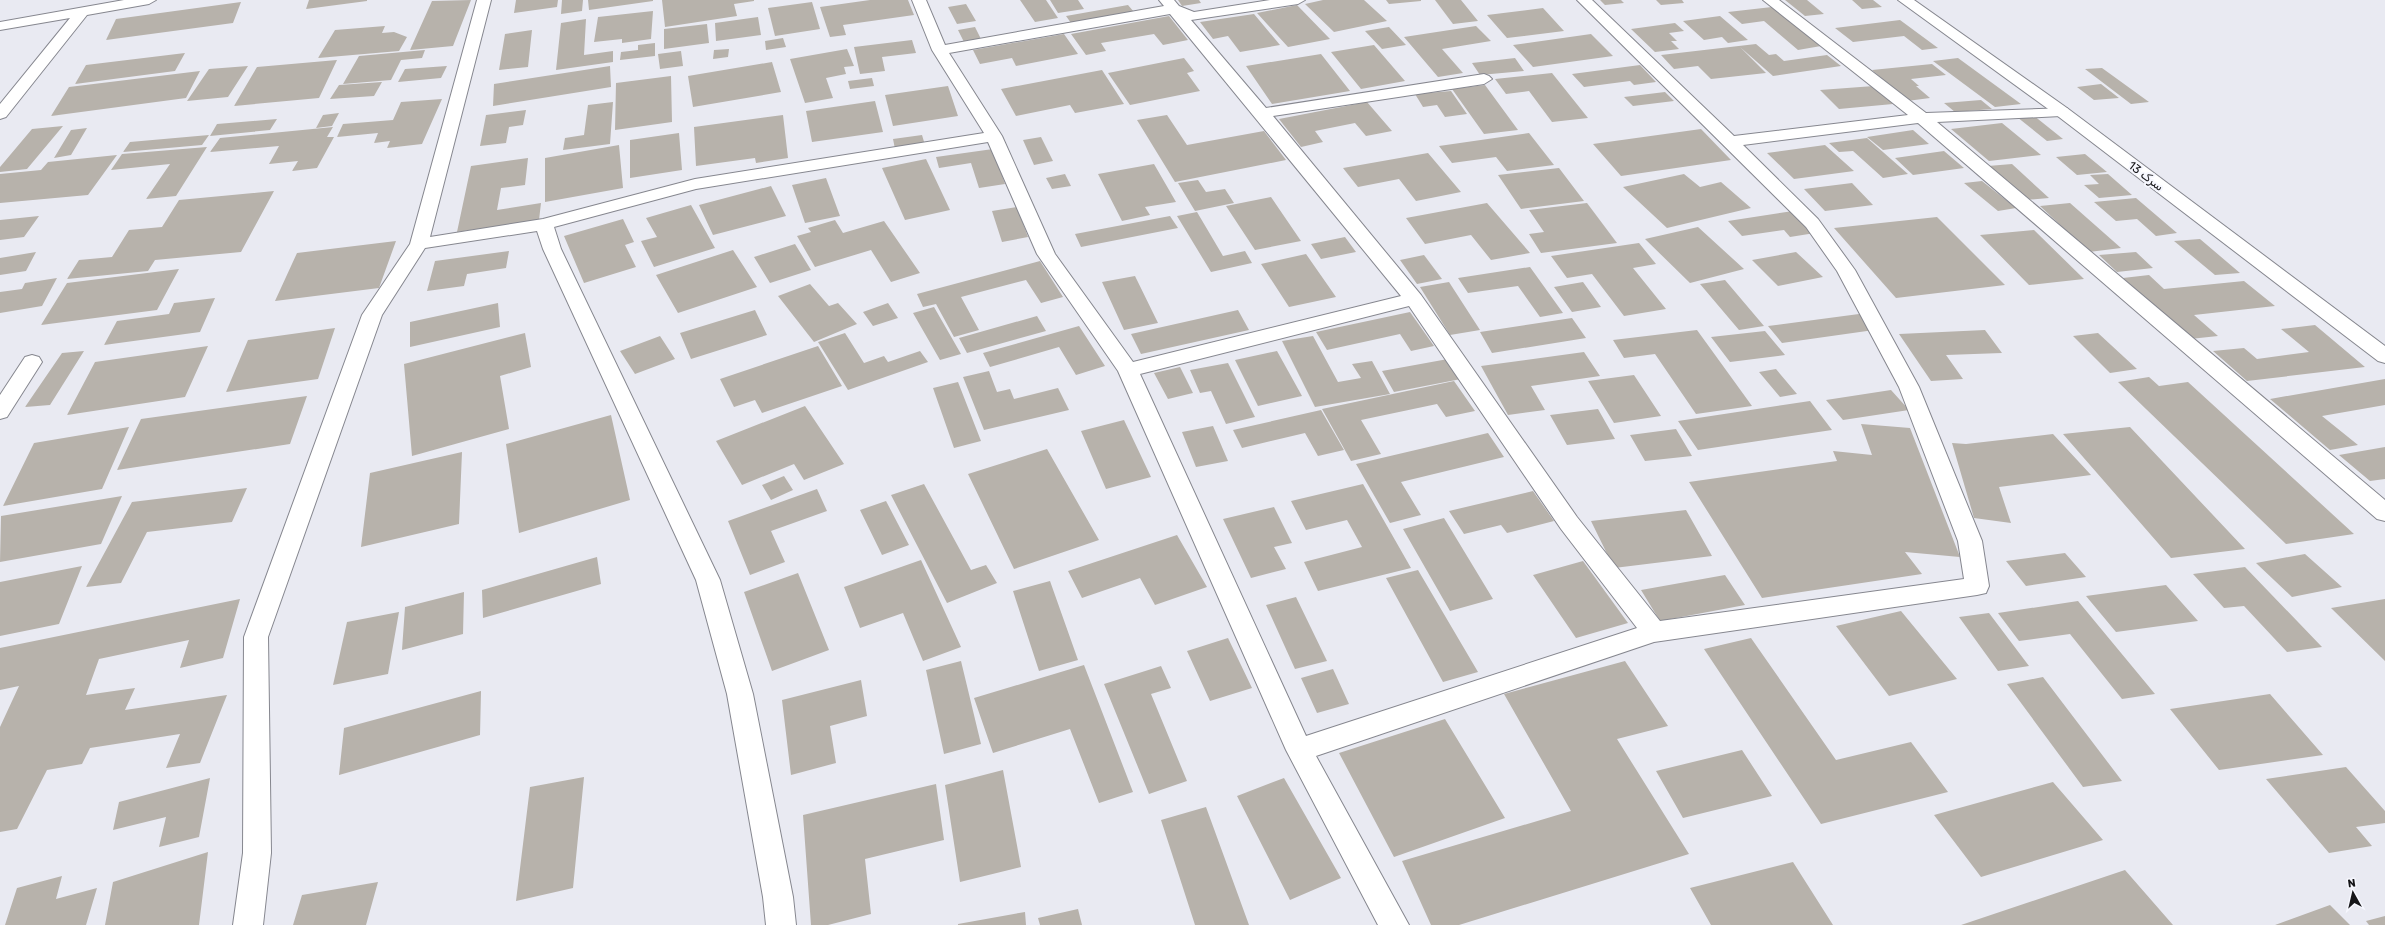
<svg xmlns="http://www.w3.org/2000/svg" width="2385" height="925" font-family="Rubik,'Noto Sans Arabic',sans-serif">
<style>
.building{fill:#b7b2ab}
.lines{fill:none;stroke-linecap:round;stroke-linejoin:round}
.minor-casing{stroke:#86878f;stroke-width:2}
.tertiary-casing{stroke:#86878f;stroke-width:2}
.minor{fill:#fff;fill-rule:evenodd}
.tertiary{fill:#fff;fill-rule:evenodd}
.labels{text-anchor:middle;stroke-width:4;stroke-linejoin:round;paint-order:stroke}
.far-street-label{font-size:12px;fill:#151518;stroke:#f6f7fe}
</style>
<rect width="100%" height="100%" fill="#e9eaf2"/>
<path class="building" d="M309 0H367V1L306 9Z
M471 0 453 46 410 50 432 1Z
M516 0H558L557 7 514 13Z
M562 0H583L582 11 561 14Z
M588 0H653V1L589 10Z
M662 0H754V1L734 4 737 16 665 27Z
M870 0H908L914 15 843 25 846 35 830 37 820 7Z
M1020 0H1046L1058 18 1035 22Z
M1050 0H1078L1084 9 1058 13Z
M1178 0H1199L1201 3 1182 6Z
M1323 0H1364L1387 21 1334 32 1305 4Z
M1386 0H1421V1L1389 4Z
M1435 0H1461L1478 21 1453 24Z
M1600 0H1621L1624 3 1605 5Z
M1656 0H1682L1684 3 1661 5Z
M1785 0H1807L1824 14 1805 16Z
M1852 0H1873L1882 7 1862 9Z
M241 2 233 23 106 40 116 19Z
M812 2 820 29 775 36 768 8Z
M966 4 976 21 957 24 948 7Z
M1128 5 1134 12 1071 23 1066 16Z
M1297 5 1330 39 1288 47 1257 13Z
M1772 7 1821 46 1798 50 1764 21 1742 24 1728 12Z
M1543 8 1564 31 1507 38 1487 15Z
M653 11 651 39 622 43V39L594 42 598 17Z
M1254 14 1280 45 1240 52 1228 36 1213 39 1200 22Z
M1169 16 1188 40 1163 45 1154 34 1101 43 1106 51 1086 55 1071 34Z
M1720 16 1748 40 1728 43 1722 37 1704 40 1683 21Z
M758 17 761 35 716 41 715 23Z
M586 19 584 55 613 51V62L556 70 561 23Z
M1900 20 1938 48 1922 50 1904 36 1853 42 1835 28Z
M1675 23 1684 31 1669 33 1677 41H1671L1679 49 1655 52 1631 29Z
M707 24 709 43 664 49V29Z
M385 26 382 33 394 32 407 37 399 51 318 58 335 30Z
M1476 26 1491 41 1442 49 1463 73 1438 77 1404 37Z
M975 27 981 39 964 42 958 30Z
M1389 27 1406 45 1382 49 1365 31Z
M532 30 528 67 499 70 505 34Z
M1064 34 1078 54 1016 66 1012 58 980 64 973 50Z
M1591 34 1613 56 1533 67 1513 45Z
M783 38 786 47 766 50 765 41Z
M912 40 916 53 882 57 885 71 860 74 854 47Z
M655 43V56L620 60 621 52 638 50V45Z
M1756 44 1769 55 1776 54 1784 61 1827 55 1841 66 1773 76 1740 47 1766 73 1711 79 1698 66 1674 69 1661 55Z
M1374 45 1405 81 1361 89 1331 52Z
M729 49 728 57 713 59 714 50Z
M847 49 854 66 844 67 846 74 826 78 833 98 805 103 790 59Z
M425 50 422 58 401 60 391 80 343 84 359 56Z
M681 51 683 66 660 69 658 54Z
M185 53 175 71 75 84 86 65Z
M1321 54 1350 91 1272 104 1246 66Z
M1184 58 1194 71 1187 73 1200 91 1130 105 1108 73Z
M1515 58 1524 71 1480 75 1472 63Z
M1958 58 2021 104 1995 107 1933 61Z
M337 60 319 98 234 106 257 67Z
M772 62 781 92 693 107 688 76Z
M1932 64 1946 75 1911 79 1919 86H1916L1930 98 1907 101 1872 70Z
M1640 65 1656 82 1634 85 1630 81 1584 87 1572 74Z
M248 66 228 97 187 101 209 69Z
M447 66 441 78 398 82 405 69Z
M610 66 611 87 493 106 494 84Z
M2102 68 2149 102 2131 104 2085 69Z
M1102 70 1124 104 1075 113 1070 105 1016 116 1001 89Z
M200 71 186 98 51 116 69 87Z
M1552 73 1588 118 1552 122 1529 91 1506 94 1495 79Z
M671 76 672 122 615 130 616 83Z
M872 78 874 86 850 89 848 81Z
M382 82 374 96 330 99 339 85Z
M2101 84 2119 98 2094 100 2077 87Z
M1485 85 1518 130 1484 134 1452 89Z
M948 86 958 116 893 126 885 95Z
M1874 86 1893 104 1839 109 1820 90Z
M1451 91 1467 114 1445 117 1437 105 1423 107 1415 94Z
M1665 92 1674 101 1633 106 1624 97Z
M442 99 422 144 387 148 390 141 374 143 378 133 337 137 343 124 393 120 401 102Z
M1981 100 1992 109 1955 112 1944 103Z
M875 101 883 132 812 142 806 111Z
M613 102 610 144 563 150 565 138 584 135 588 105Z
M1367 102 1392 131 1366 136 1355 123 1315 131 1323 142 1301 147 1279 119Z
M526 110 523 125 509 127 506 143 480 146 486 115Z
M339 113 332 126 316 128 323 115Z
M783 115 788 158 756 163 755 158 696 166 694 127Z
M1167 115 1187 145 1264 131 1286 160 1175 182 1137 120Z
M2033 115 2063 139 2047 141 2017 117Z
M277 119 270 130 210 136 217 124Z
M2002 123 2041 155 1989 161 1951 129Z
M63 126 27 169 0 172V167L32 129Z
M333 127 327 137H334L317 168 292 171 298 161 269 164 279 146 210 152 220 138Z
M87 128 71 155 54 158 71 130Z
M1701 129 1731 160 1621 176 1593 144Z
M1913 130 1929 144 1883 150 1867 137Z
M679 133 682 170 630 178V140Z
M1529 133 1554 165 1507 171 1496 157 1452 163 1439 146Z
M209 135 202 145 123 152 130 142Z
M922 135 925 145 895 149 893 139Z
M1041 137 1053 161 1034 165 1023 140Z
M1867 138 1908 174 1883 178 1853 151 1839 152 1829 143Z
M619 145 623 188 545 202V158Z
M1825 145 1854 171 1794 179 1767 153Z
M207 147 176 196 146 199 170 164 111 170 122 154Z
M993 149 1005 184 979 188 971 163 939 168 936 157Z
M1944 151 1964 168 1913 175 1895 158Z
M1428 153 1461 192 1416 201 1399 179 1358 187 1343 168Z
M2085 154 2107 172 2077 175 2056 157Z
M117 155 88 195 0 203V174L41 170 48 162Z
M528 158 525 185 501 188 497 210 541 203 539 220 457 232 471 166Z
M926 159 950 210 905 220 882 168Z
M1154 164 1176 202 1145 207 1150 215 1122 221 1098 174Z
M2012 164 2049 198 2025 200 1988 166Z
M1559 168 1584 201 1521 209 1498 175Z
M1065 174 1071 186 1052 189 1046 178Z
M1684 174 1700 187 1721 182 1751 208 1667 228 1623 187Z
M2108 174 2132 195 2099 198 2084 185 2099 184 2090 175Z
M826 178 840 216 805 223 792 185Z
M1198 180 1206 192 1225 189 1234 203 1195 211 1178 183Z
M1982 181 2016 208 1998 211 1964 183Z
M1852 183 1873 205 1825 211 1804 189Z
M771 186 786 216 713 235 699 205Z
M274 191 241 252 155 260 148 271 67 279 79 260 112 257 129 230 162 227 179 200Z
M1271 197 1301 241 1255 250 1226 206Z
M2136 198 2177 233 2156 236 2137 219 2116 221 2094 202Z
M1487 203 1530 253 1491 260 1471 235 1425 244 1406 218Z
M1587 203 1617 243 1541 253 1529 234 1544 232 1529 210Z
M2070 203 2121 248 2089 252 2040 206Z
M691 205 715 248 654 267 641 241 657 237 646 218Z
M1017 207 1028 237 1002 242 992 211Z
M1793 211 1815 233 1790 237 1784 230 1742 236 1728 221Z
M1197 212 1223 256 1245 251 1252 263 1211 272 1177 216Z
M39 216 24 237 0 240V220Z
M1170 216 1178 228 1081 247 1075 234Z
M1937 217 2005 285 1896 298 1834 228Z
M623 219 634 242 625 245 636 267 584 283 564 236Z
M835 220 843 233 884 221 920 273 891 282 871 250 815 267 797 236 811 232 808 228Z
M1698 227 1744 269 1690 283 1645 239Z
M2034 230 2084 279 2029 285 1980 235Z
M1345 237 1356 252 1321 259 1311 244Z
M2200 239 2240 273 2215 275 2174 241Z
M396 241 379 288 275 301 297 253Z
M1639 243 1656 264 1633 268 1666 309 1624 316 1592 274 1567 278 1551 256Z
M795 244 811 270 770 283 754 257Z
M733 250 757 287 678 313 656 275Z
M509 251 506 268 467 274 464 286 427 291 435 261Z
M36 252 26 271 0 275V258Z
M1796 252 1823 277 1778 286 1752 260Z
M2136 252 2153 268 2117 272 2099 255Z
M1306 254 1336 297 1289 307 1261 264Z
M1424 255 1442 279 1417 284 1400 260Z
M1040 261 1063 297 1041 303 1026 280 961 297 979 330 954 337 936 304 923 307 917 294Z
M1530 267 1563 313 1540 317 1518 286 1468 293 1458 278Z
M179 269 157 310 41 325 67 283Z
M2149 275 2164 289 2244 281 2275 306 2194 315 2218 336 2190 339 2123 278Z
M1135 276 1158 323 1124 330 1102 282Z
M57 278 42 306 0 313V292L22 289 25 283Z
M1725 280 1764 326 1739 330 1700 284Z
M1449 282 1480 330 1450 335 1420 287Z
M1583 282 1601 307 1572 312 1554 287Z
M810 284 829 306 838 303 857 324 814 342 778 296Z
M215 298 200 332 104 345 117 321 169 314 174 303Z
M498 303 500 327 410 347V322Z
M888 303 898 318 873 326 863 312Z
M934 307 961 354 940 360 913 313Z
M755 310 767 335 691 359 680 333Z
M1238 310 1249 330 1141 354 1131 334Z
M1410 312 1434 346 1411 351 1400 334 1327 350 1316 332Z
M1859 314 1874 330 1782 343 1768 326Z
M1037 316 1046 331 967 353 959 338Z
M1572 318 1586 338 1492 353 1480 332Z
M2315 325 2365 367 2247 381 2213 351 2244 348 2257 359 2309 352 2281 329Z
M1079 326 1105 366 1076 375 1059 347 990 367 983 353Z
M335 328 318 379 226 392 248 340Z
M1697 330 1752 406 1696 414 1655 354 1624 358 1613 340Z
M1985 330 2002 353 1946 355 1963 379 1931 381 1899 334Z
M1765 331 1785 355 1730 362 1711 337Z
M525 333 531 367 500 376 509 429 412 456 404 364Z
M845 333 864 363 884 356 888 362 920 351 928 362 848 390 818 342Z
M2098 333 2137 369 2110 373 2073 336Z
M660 336 675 359 635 374 620 351Z
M1313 336 1338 382 1361 378 1352 364 1372 361 1390 394 1315 407 1282 341Z
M208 346 185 397 67 415 95 362Z
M818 346 842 386 762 413 755 400 734 407 720 379Z
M84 351 50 405 25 407 62 353Z
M1277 351 1302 396 1258 406 1235 360Z
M1584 352 1600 376 1531 386 1545 410 1508 415 1481 366Z
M1448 359 1461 379 1394 392 1382 371Z
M1228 363 1255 417 1226 424 1211 391 1200 393 1190 370Z
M1180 367 1193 393 1168 399 1154 373Z
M1776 369 1797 394 1780 397 1759 372Z
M989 371 997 392 1010 389 1014 399 1058 388 1069 410 984 430 963 377Z
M1634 375 1661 416 1614 423 1588 381Z
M2149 377 2159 386 2188 382 2354 534 2286 544 2118 382Z
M2385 379V405L2322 416 2358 445 2330 450 2270 399Z
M1454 381 1475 411 1446 417 1437 404 1361 420 1381 454 1351 461 1322 409Z
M958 382 981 441 954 448 933 388Z
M1891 390 1909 410 1843 420 1826 400Z
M307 396 290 444 117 470 141 419Z
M1810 401 1832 430 1698 450 1678 421Z
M805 406 844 464 804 480 794 464 742 485 716 441Z
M1598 409 1615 439 1567 445 1550 415Z
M1321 410 1344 450 1318 456 1305 433 1242 448 1233 430Z
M611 415 630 500 519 533 506 444Z
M1124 420 1151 477 1106 489 1081 431Z
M1861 424 1910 428 1960 557 1905 552 1922 574 1762 598 1689 482 1837 461 1833 451 1872 455Z
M1213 426 1228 461 1196 467 1182 432Z
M129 427 102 489 3 506 34 443Z
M2130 427 2245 549 2171 558 2063 434Z
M1676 429 1692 456 1645 461 1630 435Z
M1488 433 1504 457 1401 482 1421 515 1390 523 1356 464Z
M2053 434 2091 475 1999 487 2011 523 1974 518 1952 443 1966 444Z
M2385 447V479L2370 481 2339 455Z
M1047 449 1099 540 1014 569 968 474Z
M462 452 459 524 361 547 370 473Z
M784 476 793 490 771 500 762 485Z
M924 484 971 570 986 565 997 583 947 603 891 495Z
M1363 484 1411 568 1318 591 1304 562 1362 547 1347 520 1306 530 1291 501Z
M247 488 232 522 147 532 121 583 86 587 132 502Z
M817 489 827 511 771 531 785 562 750 575 728 521Z
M1533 491 1554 521 1507 533 1501 525 1464 534 1449 511Z
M122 496 101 544 0 562 1 516Z
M886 501 909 545 882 555 860 510Z
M1274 507 1292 543 1274 547 1286 569 1251 578 1223 519Z
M1686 510 1712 556 1614 568 1591 521Z
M1444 518 1493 599 1450 611 1403 529Z
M1177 535 1207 587 1155 605 1140 578 1082 598 1068 571Z
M2065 553 2086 577 2026 586 2006 561Z
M2305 554 2342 587 2292 597 2256 563Z
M597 557 601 584 483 618 482 590Z
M921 560 961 647 923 661 903 613 860 628 844 587Z
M1583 561 1628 623 1576 638 1533 575Z
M82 566 59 624 0 636V582Z
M2245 567 2322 647 2287 652 2244 606 2224 608 2193 574Z
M1418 570 1478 672 1443 682 1386 578Z
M798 573 829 650 772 671 744 592Z
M1725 575 1745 605 1660 621 1641 590Z
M1050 581 1078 660 1039 671 1013 591Z
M2166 585 2198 621 2116 632 2086 596Z
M464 592 463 634 402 650 405 607Z
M1296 597 1327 661 1295 669 1266 605Z
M240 599 223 658 180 668 189 640 99 659 86 695 135 688 125 710 227 695 200 763 166 768 180 734 90 748 82 764 47 770 17 829 0 832V727L19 686 0 690V648Z
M2385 599V661L2331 608Z
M2078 601 2155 694 2122 699 2070 634 2019 641 1998 613Z
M1901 611 1957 679 1889 696 1836 626Z
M399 612 388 674 333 685 347 622Z
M1989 613 2029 666 1998 671 1959 617Z
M1228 638 1252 688 1210 701 1187 651Z
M1751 638 1836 760 1911 742 1948 792 1821 824 1704 649Z
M961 661 981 744 944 754 926 670Z
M1625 661 1668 726 1617 739 1689 854 1459 925H1431L1402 861 1571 811 1504 694Z
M1084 665 1133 792 1099 803 1070 729 993 753 974 698Z
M1161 666 1171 688 1151 694 1187 781 1149 794 1104 684Z
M1333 669 1349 704 1317 713 1301 678Z
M2043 677 2122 781 2083 787 2007 684Z
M861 680 867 716 830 726 836 763 791 775 782 700Z
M481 691 480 735 339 775 344 728Z
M2270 694 2323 755 2219 770 2170 709Z
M1445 719 1505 818 1394 857 1339 753Z
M1742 750 1772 796 1683 818 1656 771Z
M2346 767 2385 811V823L2356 827 2372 846 2329 853 2266 779Z
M1003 770 1021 867 960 882 945 785Z
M584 777 573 888 516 901 530 787Z
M210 778 199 837 159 847 166 817 113 830 119 802Z
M1284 778 1341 878 1290 900 1237 796Z
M2053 782 2103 840 1981 877 1934 815Z
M936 784 944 840 865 859 871 914 828 925H811L803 815Z
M1206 807 1249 925H1195L1161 820Z
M208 852 199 925H105L113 882Z
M1793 862 1833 925H1711L1690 888Z
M2125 870 2173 925H1961Z
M62 876 56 899 97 888 86 925H5L17 888Z
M378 882 366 925H293L302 895Z
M2330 905 2350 925H2275Z
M1078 909 1082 925H1040L1038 918Z
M1025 912 1026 925H958V924Z
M2385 916V925H2369L2366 921Z"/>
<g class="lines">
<defs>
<path id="minor" d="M124 0H156L149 4 87 15 6 117 0 119V104L70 18 0 30V22Z
M477 0H491L430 237 543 219 695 179 984 133 932 50 912 0H926L945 45 1164 6 1159 0H1174L1179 6 1194 12 1270 0H1305L1298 4 1191 20 1266 108 1484 74 1489 76 1492 79 1484 84 1273 116 1421 295 1577 517 1660 621 1964 579 1958 541 1899 387 1837 271 1806 227 1577 0H1592L1734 136 1908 115 1763 0H1779L1926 113 2067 108 2069 111 2067 114 2061 116 1937 122 2385 500V521L2377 519 1918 123 1743 145 1818 219 1855 270 1919 387 1982 541 1989 586 1986 593 1977 595 1654 642 1316 756 1409 925H1378L1286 750 1118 371 1037 254 988 142 696 189 554 227 561 249 720 580 753 694 793 897 796 925H766L763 897 727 694 696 580 543 249 537 231 425 248 382 315 268 637 271 853 263 925H233L243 853 244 637 362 315 410 244ZM1170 14 1401 296 1133 362 1055 254 1002 136 949 53ZM1409 306 1561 529 1637 628 1306 736 1140 374Z
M32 355 39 357 42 362 7 417 0 419V395L25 357Z"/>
<path id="tertiary" d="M1898 0H1914L2067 108 2385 346V363L2378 361 2055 114Z"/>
</defs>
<use href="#minor" class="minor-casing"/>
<use href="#tertiary" class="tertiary-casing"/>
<use href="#minor" class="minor"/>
<use href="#tertiary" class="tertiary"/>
</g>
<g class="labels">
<g class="far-street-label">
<text transform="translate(2146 176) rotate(37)" y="4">سرک 13</text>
</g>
</g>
<g transform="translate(2353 893) rotate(352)" stroke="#f6f7fe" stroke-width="3" paint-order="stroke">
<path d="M0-3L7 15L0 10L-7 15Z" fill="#151518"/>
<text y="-6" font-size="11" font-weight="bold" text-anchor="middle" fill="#151518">N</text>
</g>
</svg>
